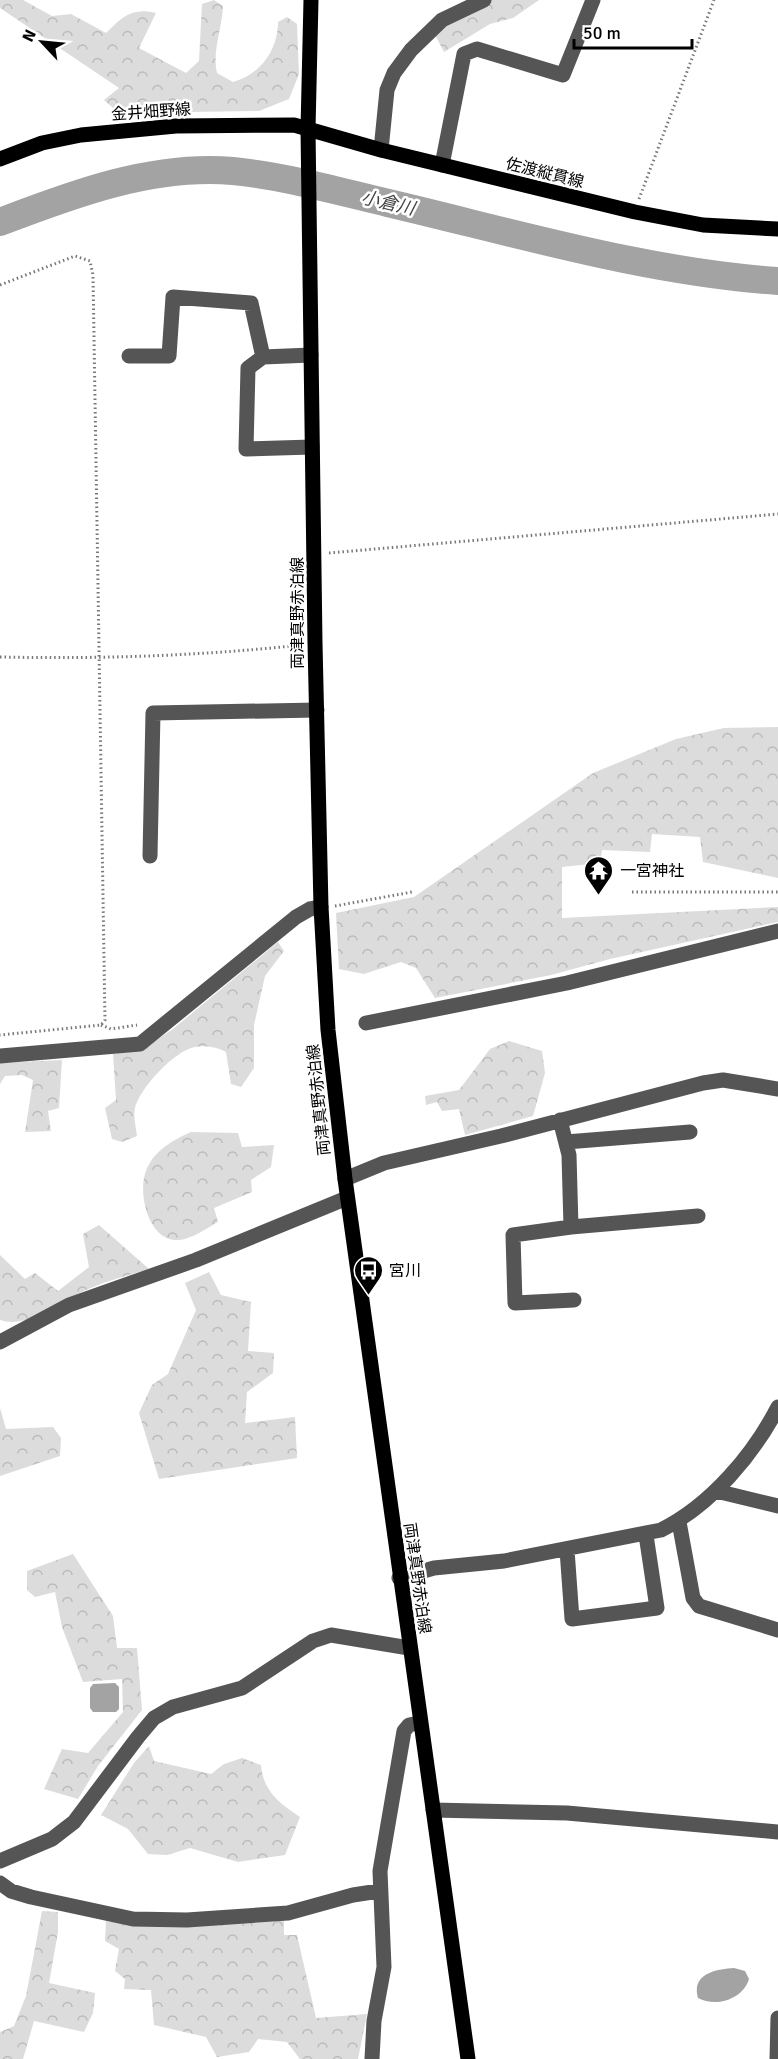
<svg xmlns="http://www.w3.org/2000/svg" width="778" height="2059" font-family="Signika,'Noto Sans JP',sans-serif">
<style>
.forest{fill:url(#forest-crowns)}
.water{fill:#a3a3a3}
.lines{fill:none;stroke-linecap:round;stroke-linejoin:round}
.river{stroke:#a3a3a3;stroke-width:28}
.path{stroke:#777;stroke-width:3;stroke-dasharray:1.5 3;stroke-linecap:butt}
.minor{stroke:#555;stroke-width:15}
.major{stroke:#000;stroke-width:15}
.labels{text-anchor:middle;stroke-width:5;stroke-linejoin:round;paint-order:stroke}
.street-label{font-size:16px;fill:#000;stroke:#fff}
.poi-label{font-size:16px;fill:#000;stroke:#fff;text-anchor:start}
.water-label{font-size:18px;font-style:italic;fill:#444;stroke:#fff}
</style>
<defs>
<pattern id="forest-crowns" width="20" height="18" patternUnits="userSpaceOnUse" patternTransform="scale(1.5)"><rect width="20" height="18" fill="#dcdcdc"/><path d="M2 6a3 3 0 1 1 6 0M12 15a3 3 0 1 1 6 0" fill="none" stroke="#bbb"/></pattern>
</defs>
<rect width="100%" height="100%" fill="#fff"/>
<path class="forest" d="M0 0H23L52 16 71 14 106 33C122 17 132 7 156 13L139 48 186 73 199 61 202 4 214 0 223 6C222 29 212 51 217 73L233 82C260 75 278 50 278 22L287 17 297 24 299 74 289 99 259 111 119 113 104 100 119 88 0 8Z
M491 0H539L513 18 490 24 444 52 434 33Z
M778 727V878L703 862 700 837 652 834 650 852 602 850 600 863 562 867V918L778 907V922L610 959 551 975 435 998 416 968 401 962 364 974 339 969 336 913 414 897 593 773 676 739 724 728Z
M278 942 284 951 265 976 254 1025V1068L241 1087 231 1084 226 1052C217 1047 206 1045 195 1047 175 1050 139 1089 135 1108 133 1116 136 1128 137 1136L122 1142 112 1139 105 1108 116 1100 113 1054 143 1049 173 1029Z
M509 1041 542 1051 545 1073 533 1116 465 1135 459 1109 442 1111 437 1102 426 1105 425 1096 459 1090 490 1049Z
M62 1060 59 1108 48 1111 51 1131 25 1132 33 1080 22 1075 5 1076 0 1084V1063Z
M191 1132 238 1133 242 1147 274 1145 271 1167 251 1180 252 1192 214 1208 218 1222C207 1228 192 1239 179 1240 149 1243 137 1193 146 1171 153 1151 173 1140 191 1132Z
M99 1225 149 1269C130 1275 109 1280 91 1288 64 1298 30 1330 0 1320V1255L25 1279 35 1273 58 1291 89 1267 83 1234Z
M209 1272 221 1295 251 1302 248 1351 274 1353 273 1373 247 1392 245 1423 295 1417 297 1458 159 1479 139 1413 152 1385 168 1374 196 1310 185 1283Z
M0 1408 6 1429 53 1427 61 1438 60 1456 0 1476Z
M73 1554 113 1616 117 1648H137L142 1710 98 1766 78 1799 44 1789 62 1749 88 1753 123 1712 122 1679 83 1682 62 1627 55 1592 35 1597 27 1590V1571Z
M149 1746 154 1761 211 1774 224 1764 242 1758 261 1765C263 1791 279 1803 300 1817L285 1855 238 1862 190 1848 167 1855 148 1854 128 1829 101 1815 134 1763Z
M42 1911 58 1912V1932L49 1983 95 1993 93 2013 84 2032 34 2021 23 2059H0V2032L14 2026 26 1996Z
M106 1921 144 1926 284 1921V1935H297L316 2018 367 2014 358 2059H300L287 2042 258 2039 249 2052 217 2057 206 2037 154 2025 151 1990 124 1989 125 1979 115 1971 119 1949 105 1941Z"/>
<path class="water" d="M115 1683 119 1687V1709L116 1712H93L90 1708V1688L93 1684Z
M734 1968 745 1971 749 1979C743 1999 716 2008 698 1998 691 1974 716 1969 734 1968Z"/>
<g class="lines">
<path class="river" d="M0 222C73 194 153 164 233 171 285 176 337 191 388 203 516 233 646 272 778 281"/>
<path class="path" d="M639 199 714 0
M0 285 75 256 90 261 93 275 105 1020 101 1025 0 1035
M329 553 778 514
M0 657C103 659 199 656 301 645
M632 892H778
M335 906 412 892
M101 1025 111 1029 137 1025"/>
<path class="minor" d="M381 150 387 90 394 73 411 50 442 20 484 0
M442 165 464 54 477 49 563 75 593 0
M311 355 263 357 248 368 246 449 312 447
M129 356H169L173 297 251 303 263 357
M150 856 153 713 317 710
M366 1023 567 983 778 931
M0 1056 140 1044 296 917 310 909 321 907
M560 1120 569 1155 571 1227 698 1216
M566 1142 690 1132
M345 1179 384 1163 501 1136 703 1083 723 1080 778 1089
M571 1227 513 1235 515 1303 574 1300
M0 1342 69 1305 196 1260 347 1198
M716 1491 778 1506
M679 1522 693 1598 699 1606 778 1630
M567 1550 572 1619 657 1608 646 1535
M399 1578 434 1568 504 1561 661 1530C711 1505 753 1455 778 1407
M433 1810 567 1813 778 1832
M0 1861 52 1839 74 1822 138 1737 154 1718 173 1707 242 1688 313 1641 331 1635 409 1648
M0 1883 11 1891 31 1897 133 1919 187 1920 288 1913 353 1895 379 1891
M372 2059 374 2021 384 1967 380 1871 404 1731 409 1725 419 1723
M777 2059 778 2018"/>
<path class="major" d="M311 0 308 129 315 643 321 907 328 1030 345 1179 468 2059
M0 159 42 143 81 135 176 126 294 125 381 150 635 212 703 225 778 229"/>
</g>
<defs>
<symbol id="temple-pin" viewBox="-11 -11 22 30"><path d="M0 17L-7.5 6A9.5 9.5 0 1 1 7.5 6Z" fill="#000" stroke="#fff"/><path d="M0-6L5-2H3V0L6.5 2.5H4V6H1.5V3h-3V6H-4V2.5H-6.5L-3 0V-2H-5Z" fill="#fff"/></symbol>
<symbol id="bus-pin" viewBox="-11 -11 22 30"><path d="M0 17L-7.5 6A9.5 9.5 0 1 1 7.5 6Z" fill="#000" stroke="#fff"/><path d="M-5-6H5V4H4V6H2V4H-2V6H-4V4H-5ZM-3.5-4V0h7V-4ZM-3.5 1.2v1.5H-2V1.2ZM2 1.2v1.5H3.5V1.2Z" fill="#fff"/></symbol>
</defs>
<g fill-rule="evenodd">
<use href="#temple-pin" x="582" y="854" width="33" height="45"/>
<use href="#bus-pin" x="352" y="1254" width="33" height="45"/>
</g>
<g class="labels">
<g class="street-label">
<text transform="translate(151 111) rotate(-4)" y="6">金井畑野線</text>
<text transform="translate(545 172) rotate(14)" y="6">佐渡縦貫線</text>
<text transform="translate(297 613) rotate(-90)" y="6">両津真野赤泊線</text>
<text transform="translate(318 1100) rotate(-96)" y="6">両津真野赤泊線</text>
<text transform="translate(418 1578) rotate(82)" y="6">両津真野赤泊線</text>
</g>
<g class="poi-label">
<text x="620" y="876">一宮神社</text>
<text x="389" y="1276">宮川</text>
</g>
<g class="water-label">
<text transform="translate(388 203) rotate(13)" y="6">小倉川</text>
</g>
</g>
<g transform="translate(42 42) rotate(296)" stroke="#ffffff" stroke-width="4.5" paint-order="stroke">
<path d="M0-4.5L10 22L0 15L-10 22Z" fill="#000000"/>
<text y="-9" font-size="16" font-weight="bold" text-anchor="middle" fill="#000000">N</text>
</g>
<path d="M574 39v9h118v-9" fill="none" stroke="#000000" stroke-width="3"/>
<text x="583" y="39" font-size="18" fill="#000000" stroke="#ffffff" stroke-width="4.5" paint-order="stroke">50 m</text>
</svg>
